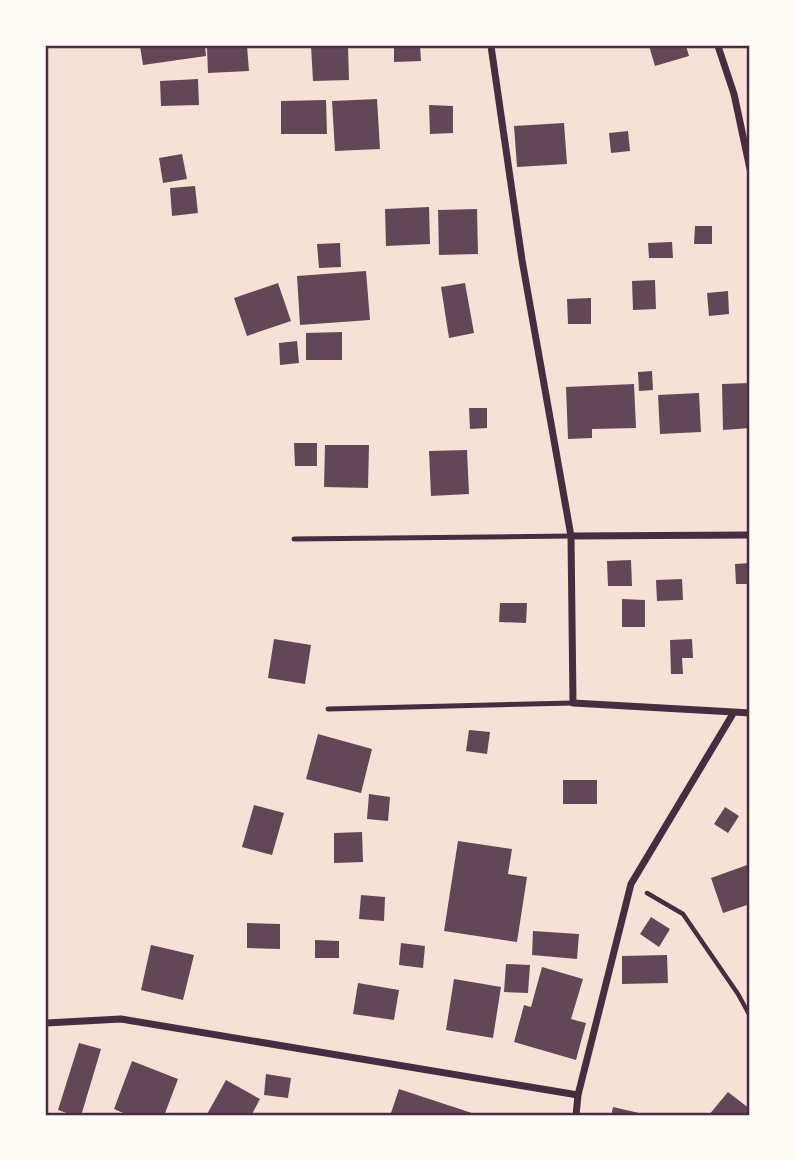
<svg xmlns="http://www.w3.org/2000/svg" width="795" height="1161" font-family="Barlow,sans-serif">
<style>
.building{fill:#644757}
.lines{fill:none;stroke-linecap:round;stroke-linejoin:round}
.path{stroke:#4a2c40;stroke-width:4.5}
.service{stroke:#4a2c40;stroke-width:5}
.minor{stroke:#4a2c40;stroke-width:7}
.neatline{fill:none;stroke:#4a2c40;stroke-width:2.5}
</style>
<rect width="100%" height="100%" fill="#f7e1d7"/>
<path class="building" d="M140 46H205L206 56 143 65Z
M247 46 249 71 208 73 207 48Z
M311 46H348L349 80 313 81Z
M394 46H420L421 61 394 62Z
M649 46H686L689 56 655 66Z
M198 79 199 105 161 106 160 81Z
M377 99 380 149 335 151 332 101Z
M326 100 327 134H281V101Z
M429 105 453 106V133L430 134Z
M564 123 567 164 517 167 514 126Z
M628 131 630 151 611 153 609 133Z
M182 154 187 179 163 183 159 158Z
M195 186 198 213 172 216 170 188Z
M429 207 430 244 386 246 385 209Z
M477 209 478 254 439 255 438 210Z
M695 226H712V244H694Z
M672 242 673 258H649L648 243Z
M340 243 341 267 319 268 317 244Z
M366 271 370 320 300 325 297 276Z
M655 280 656 309 633 310 632 281Z
M278 283 291 321 247 336 234 298Z
M465 283 474 333 449 338 441 287Z
M728 291 729 314 709 316 707 293Z
M591 298V324H568L567 299Z
M342 332V360H306V333Z
M297 341 299 363 280 365 279 343Z
M652 371 653 390 639 391 638 372Z
M750 383V428L723 430 722 384Z
M634 384 636 428 592 429V438L568 439 566 387Z
M699 393 701 432 660 434 658 395Z
M469 408H487V428L470 429Z
M294 443H317V466H295Z
M325 445H369L368 488 324 487Z
M467 450 469 494 431 496 429 451Z
M631 560 632 586H608L607 561Z
M750 563V584H736L735 564Z
M682 579 683 600 657 601 656 580Z
M622 599 645 600V627H622Z
M500 603H527L526 623 499 622Z
M274 639 311 645 305 684 268 678Z
M692 639 693 658H682L683 674H671L670 640Z
M469 730 490 732 487 754 466 751Z
M318 734 372 749 361 793 306 779Z
M563 780H597V804H563Z
M369 794 390 797 388 821 367 819Z
M254 805 284 813 272 855 242 847Z
M725 807 739 816 728 833 714 824Z
M362 832 363 862 334 863V833Z
M458 841 512 849 508 874 527 877 517 942 444 931Z
M750 864V904L723 913 711 878Z
M361 895 385 897 384 921 359 919Z
M651 917 670 929 659 947 640 934Z
M247 923 280 924V949L247 948Z
M533 931 579 934 577 959 532 955Z
M315 940 339 941V958H315Z
M401 943 425 946 423 968 399 965Z
M151 945 194 955 183 1000 141 990Z
M667 955 668 983 622 984V956Z
M506 964 530 965 528 993 504 992Z
M542 967 583 979 571 1019 586 1023 576 1060 514 1042 524 1005 531 1007Z
M454 979 501 987 493 1038 446 1030Z
M358 983 399 990 394 1020 353 1014Z
M79 1043 101 1049 81 1116H75L58 1110Z
M132 1061 178 1079 164 1116H130L114 1109Z
M266 1074 291 1078 288 1098 264 1095Z
M226 1080 260 1099 251 1116H206Z
M399 1089 478 1115V1116H390Z
M728 1092 750 1109V1116H708Z
M613 1107 639 1113 638 1116H611Z"/>
<g class="lines">
<path class="path" d="M647 893 683 914 738 994 750 1016"/>
<path class="service" d="M294 539 571 536
M328 709 573 703"/>
<path class="minor" d="M491 46 522 260 571 536 573 703 734 712
M718 46 734 94 750 169
M571 536 750 535
M46 1023 121 1019 578 1095
M576 1116 578 1095 631 884 734 712 750 713"/>
</g>
<rect width="795" height="1161" fill="none" stroke="#fffaf5" stroke-width="94"/>
<rect x="47" y="47" width="701" height="1067" class="neatline"/>
</svg>
